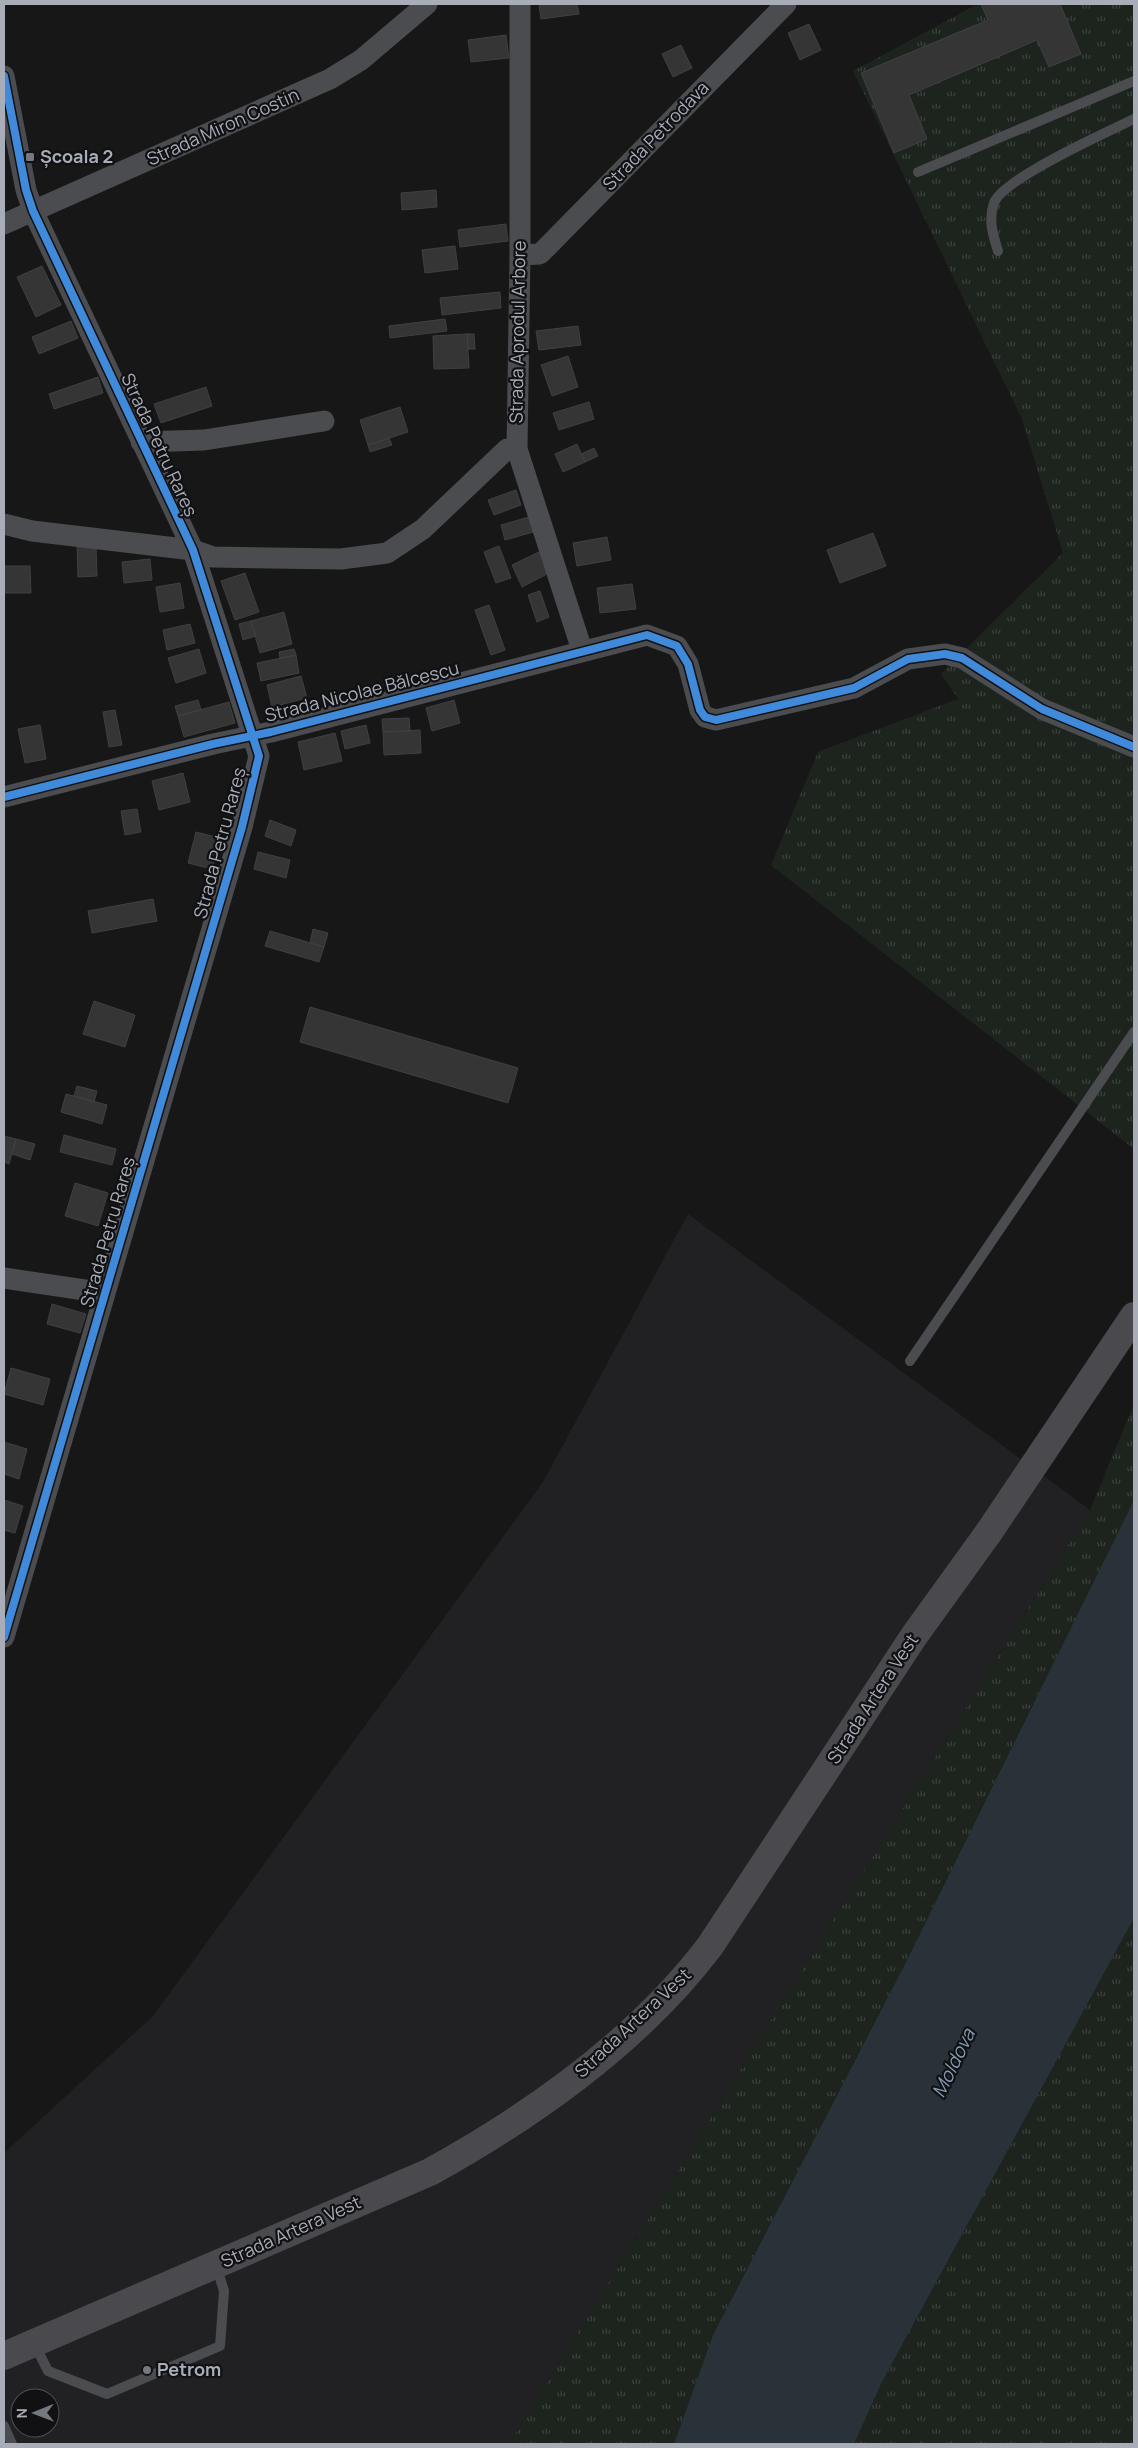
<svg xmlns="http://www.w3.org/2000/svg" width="1138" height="2448" font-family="Manrope,sans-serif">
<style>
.built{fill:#212123;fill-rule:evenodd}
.grass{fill:url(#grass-tufts)}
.water{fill:#2a3239}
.building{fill:#353536;stroke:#3f4043}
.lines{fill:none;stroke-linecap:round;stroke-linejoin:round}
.service{stroke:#4b4c50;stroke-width:10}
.minor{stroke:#4b4c50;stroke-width:21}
.secondary{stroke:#4a4a4e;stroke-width:28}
.cycleway-casing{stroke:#111113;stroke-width:11}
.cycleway{stroke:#408adc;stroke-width:8}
.poi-dot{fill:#757880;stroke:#111113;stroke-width:2}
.labels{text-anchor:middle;stroke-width:4.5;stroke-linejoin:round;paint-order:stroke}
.street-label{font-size:18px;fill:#a8adb8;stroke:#111113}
.poi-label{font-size:18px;font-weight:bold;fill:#a8adb8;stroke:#111113;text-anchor:start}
.water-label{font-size:19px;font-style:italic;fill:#7f9bb3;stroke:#111113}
</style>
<defs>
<pattern id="grass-tufts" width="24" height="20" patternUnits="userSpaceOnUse" patternTransform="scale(1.25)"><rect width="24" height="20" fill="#1d241e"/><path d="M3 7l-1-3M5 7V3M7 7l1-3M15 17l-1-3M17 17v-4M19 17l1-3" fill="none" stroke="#3b413d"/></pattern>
</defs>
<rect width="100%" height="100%" fill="#171717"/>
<path class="built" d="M688 1214 1090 1510 828 1928 509 2444H4V2153L153 2016 543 1482ZM20 2398H50V2428H20Z"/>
<path class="grass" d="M978 4H1134V1149L771 865 818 752 958 699 941 674 1063 553 1022 419 853 71Z
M1134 1404V1500L905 1964 713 2335 674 2444H509L828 1928 1090 1510Z
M1134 1918V2444H854L882 2382Z"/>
<path class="water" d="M1134 1500V1918L882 2382 854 2444H674L713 2335 905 1964Z"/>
<path class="building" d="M539 4H577L579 14 541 19Z
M981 4H1060L1081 54 1049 67 1037 40 909 95 927 139 894 153 861 73 988 20Z
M809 24 821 50 800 60 788 33Z
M506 35 509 58 471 62 468 40Z
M681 45 692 68 673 77 662 54Z
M436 190 437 207 402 210 401 193Z
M506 224 508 241 460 247 458 230Z
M455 246 458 269 425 273 422 250Z
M42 266 61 305 36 317 17 277Z
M500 292 501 308 442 315 440 298Z
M445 319 447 331 390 338 389 326Z
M71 321 78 338 39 354 32 337Z
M578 326 581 345 539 350 536 331Z
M467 334H474L475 349H468Z
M467 334 469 368 434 369 433 336Z
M568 356 578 387 552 396 541 365Z
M98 377 103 393 54 409 49 394Z
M206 387 212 406 161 423 154 404Z
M589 402 594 419 559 430 553 413Z
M400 407 408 432 368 445 360 420Z
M389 438 392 445 370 452 368 445Z
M577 444 585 462 563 472 555 454Z
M594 448 598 456 585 462 581 454Z
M516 490 521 505 494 515 488 500Z
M529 517 533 532 505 540 501 525Z
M873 533 886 566 840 583 827 550Z
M607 537 611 560 577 566 573 543Z
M96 545 97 576 78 577 77 546Z
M499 546 511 578 496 583 484 552Z
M539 552 549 573 522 587 512 565Z
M150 559 152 580 124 583 122 562Z
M4 566H30L31 593H4Z
M245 573 259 612 235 620 221 581Z
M180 583 184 608 160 612 156 587Z
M632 584 636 609 600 613 597 588Z
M540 591 549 617 537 622 528 595Z
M489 605 505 650 491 655 475 610Z
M284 612 292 644 260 653 251 621Z
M251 621 256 636 243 640 239 624Z
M190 624 195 643 167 650 163 630Z
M199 649 206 673 176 683 168 658Z
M294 649 296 655 280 658 279 652Z
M296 655 299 673 261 681 257 663Z
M301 676 307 698 272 707 267 685Z
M198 700 201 710 178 716 175 706Z
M454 700 460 723 432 731 426 708Z
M229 702 235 723 184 737 178 716Z
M115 710 122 745 109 747 103 712Z
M409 718 410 731 383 732 382 719Z
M40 725 46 759 25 763 18 729Z
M366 725 370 743 345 749 341 731Z
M420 730 421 753 384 755 383 732Z
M335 733 342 761 304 770 298 742Z
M183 773 190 802 159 810 152 781Z
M137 809 141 832 125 835 121 811Z
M270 820 296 830 291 846 265 836Z
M196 832 220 838 212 869 188 863Z
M258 852 290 860 286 878 254 869Z
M153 899 157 921 92 933 88 911Z
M313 929 328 933 324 947 310 943Z
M270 931 324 947 319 962 265 946Z
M94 1001 135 1015 125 1047 83 1034Z
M310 1007 518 1068 508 1103 300 1042Z
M77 1086 97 1091 94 1102 74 1096Z
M66 1094 107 1105 102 1124 61 1112Z
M64 1135 116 1149 112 1165 60 1152Z
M4 1136 16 1139 9 1164 4 1162Z
M16 1139 35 1144 30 1160 12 1154Z
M75 1183 108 1193 98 1226 65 1216Z
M52 1304 86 1314 80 1333 47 1324Z
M11 1368 50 1379 43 1405 4 1394Z
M4 1442 27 1449 19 1479 4 1474Z
M4 1500 23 1506 15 1533 4 1530Z"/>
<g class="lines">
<path class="service" d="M918 172 1134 81
M998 251C993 235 988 220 994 203 1002 179 1109 131 1134 119
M910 1361 1134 1032
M35 2345 48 2371 107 2394 220 2346 224 2291 216 2265
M4 2426 12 2444"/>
<path class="minor" d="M520 4V255L517 449 582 650
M4 76 26 190 33 211 193 550 259 756 242 827 4 1637
M4 224 330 79 361 60 427 4
M520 255 540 254 786 4
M141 442 204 440 324 421
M4 524 32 531 193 550 213 557 341 559 387 553 423 529 507 449H517
M4 797 213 744 271 732 647 635 677 646 688 664 700 710 705 717 716 720 854 688 908 659 945 654 962 658 1042 709 1134 747
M4 1278 105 1293"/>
<path class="secondary" d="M4 2356 430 2172C535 2114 638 2041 710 1946L914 1636 989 1532 1134 1316"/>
<defs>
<path id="cycleway" d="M4 76 26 190 33 211 193 550 259 756 242 827 4 1637
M4 797 213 744 271 732 647 635 677 646 688 664 700 710 705 717 716 720 854 688 908 659 945 654 962 658 1042 709 1134 747"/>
</defs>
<use href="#cycleway" class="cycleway-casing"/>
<use href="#cycleway" class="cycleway"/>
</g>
<g class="poi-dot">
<rect x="25" y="152" width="10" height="10" rx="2.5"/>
<circle cx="147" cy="2370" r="5"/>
</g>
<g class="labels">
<g class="street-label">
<text transform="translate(223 127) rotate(-24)" y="6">Strada Miron Costin</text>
<text transform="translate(656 136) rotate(-46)" y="6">Strada Petrodava</text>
<text transform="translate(518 332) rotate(-89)" y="6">Strada Aprodul Arbore</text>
<text transform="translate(159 445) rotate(65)" y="6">Strada Petru Rareș</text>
<text transform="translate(362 692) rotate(-14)" y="6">Strada Nicolae Bălcescu</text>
<text transform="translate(220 843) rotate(-75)" y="6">Strada Petru Rareș</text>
<text transform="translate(108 1232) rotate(-74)" y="6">Strada Petru Rareș</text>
<text transform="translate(873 1699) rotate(-57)" y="6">Strada Artera Vest</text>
<text transform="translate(633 2023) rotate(-43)" y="6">Strada Artera Vest</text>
<text transform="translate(291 2232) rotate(-24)" y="6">Strada Artera Vest</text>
</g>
<g class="poi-label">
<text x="40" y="163">Școala 2</text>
<text x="157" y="2376">Petrom</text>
</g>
<g class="water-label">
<text transform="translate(953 2063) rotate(-64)" y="7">Moldova</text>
</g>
</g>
<rect width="1138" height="2448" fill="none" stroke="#a8adb8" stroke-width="10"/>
<g transform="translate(35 2413) rotate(269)"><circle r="24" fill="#111113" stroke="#4d4f55"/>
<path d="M0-4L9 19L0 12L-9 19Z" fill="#757880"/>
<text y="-8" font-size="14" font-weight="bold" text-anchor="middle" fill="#a8adb8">N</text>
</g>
</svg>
